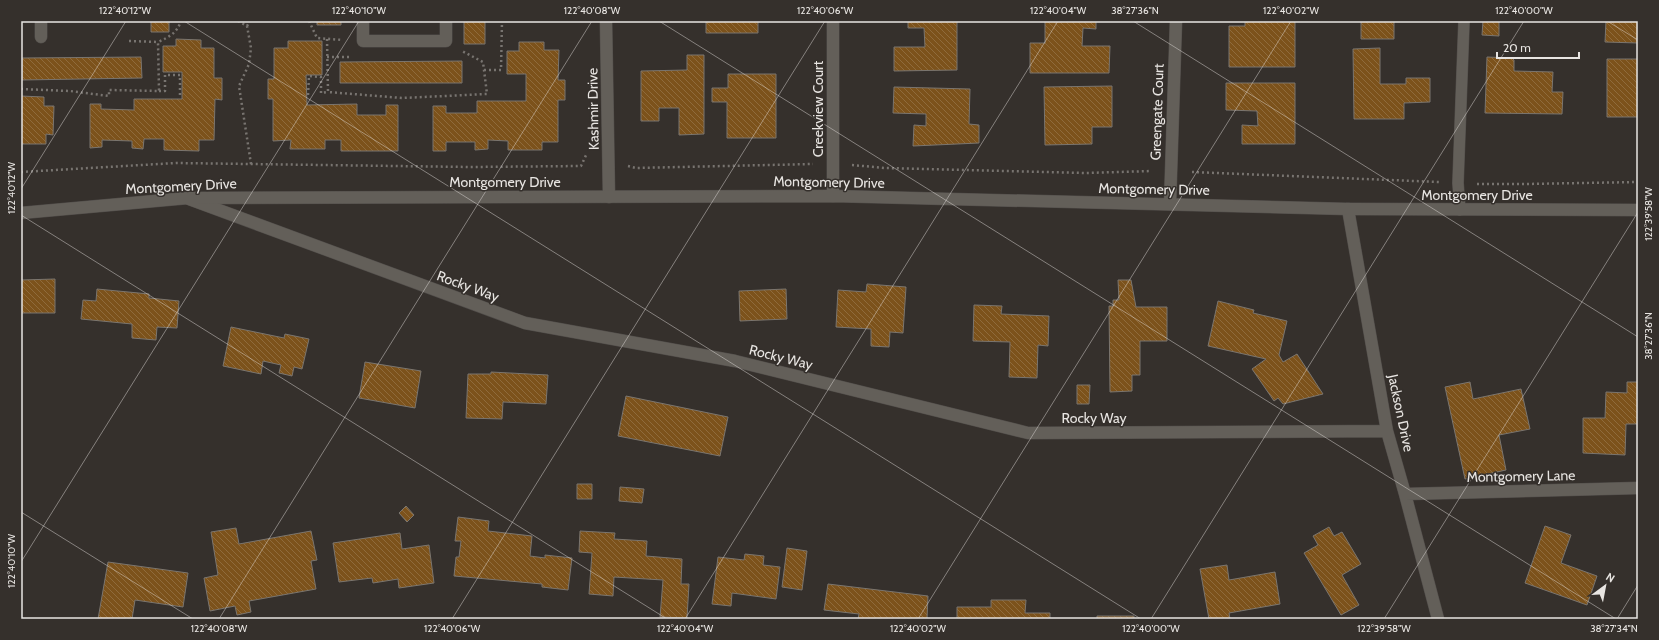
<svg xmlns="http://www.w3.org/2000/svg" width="1659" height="640" font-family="Cabin,sans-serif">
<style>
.building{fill:url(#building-back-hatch);stroke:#7a756f}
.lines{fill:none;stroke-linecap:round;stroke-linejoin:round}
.lane-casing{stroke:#514d4a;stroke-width:12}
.street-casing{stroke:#514d4a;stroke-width:13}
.secondary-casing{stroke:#514d4a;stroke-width:13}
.path{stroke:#787470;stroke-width:2.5;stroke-dasharray:2 3;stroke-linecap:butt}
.lane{stroke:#635f59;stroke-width:11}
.street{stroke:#635f59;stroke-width:12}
.secondary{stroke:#635f59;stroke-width:12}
.ticks{fill:none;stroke:#e8e5e2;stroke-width:1;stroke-opacity:0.45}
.labels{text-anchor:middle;stroke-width:3;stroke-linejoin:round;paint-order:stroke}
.street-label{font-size:14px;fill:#e8e5e2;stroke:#35302c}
.neatline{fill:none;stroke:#e8e5e2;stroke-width:1.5}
.ticks-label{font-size:10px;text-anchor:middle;fill:#e8e5e2}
</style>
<defs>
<pattern id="building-back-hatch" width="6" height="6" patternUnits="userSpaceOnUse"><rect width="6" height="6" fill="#7c521b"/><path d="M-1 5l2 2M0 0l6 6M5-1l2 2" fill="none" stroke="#8f6b3c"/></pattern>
</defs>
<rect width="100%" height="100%" fill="#35302c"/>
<path class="building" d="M151 21H169V32H151Z
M317 21H341V25H317Z
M464 21H485V44H464Z
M706 21H758V33H706Z
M908 21H957V70L894 71V47H925L924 28H908Z
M1045 21H1096V29L1083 28 1082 46H1110L1109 73H1030V43H1045Z
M1245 21H1295V67H1229V26H1245Z
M1361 21H1394V39H1361Z
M1483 21H1499V36L1482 35Z
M1606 21H1638V43L1605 42Z
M176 39 201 40V48H214V78H222V100L215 99 214 140H199V151L164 150V139H144L143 149 132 148V141L102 140V147L90 148V104H101V109L134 110V99H182V72H163V46H176Z
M288 41H322V75H306L307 105 357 104V115H386V105H398V151H341V140H325V149H290L291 140 273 141V99H268V79H274V48H288Z
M519 42H544V50H559L558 80H565V100H558V142H542V150H508V141L488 140V149L475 150V142H446V151H433V106H446V113H477V101H526V74H507V51H519Z
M1380 48V84H1406V78H1430V102L1404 103V119H1354L1353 49Z
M687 55H704V134L679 135V108H659V121H641V71L687 70Z
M141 57 142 78 22 80V58Z
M1487 57 1512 58 1514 60V71L1553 72 1552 92H1563L1562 114 1485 113Z
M1607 59H1638V117H1607Z
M462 61V83H340V62Z
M728 74H776V138H727V102H712V88H728Z
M1226 83H1295V144H1242V125L1258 126 1257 111 1226 110Z
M1112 86V127H1092V144L1045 145 1044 87Z
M894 87 970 89 969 124 979 125V143L913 146 914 125 926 126V114L893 113Z
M21 96 44 97V106H54L53 135 46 134V144H21Z
M55 279V313H21V280Z
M1118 280H1131L1136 307H1167V341H1140V375H1132V391L1110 392 1109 306H1113V300H1119Z
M867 284 906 287 903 333 890 332 889 347 871 346V329L836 327 838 290 866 292Z
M97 289 149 294V298L179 301 177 328 157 327 156 340 132 338V324L81 319 83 300 96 301Z
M786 289 787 319 740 321 739 291Z
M1218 301 1254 310 1253 313 1287 321 1279 355 1283 362 1297 354 1323 394 1283 404 1278 398 1274 401 1252 369 1266 359 1208 346Z
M974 305 1002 306 1001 314 1049 316 1048 346 1038 345 1037 378 1009 377 1010 342 973 341Z
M231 327 284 338 285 334 309 339 302 369 294 367 292 376 279 373 281 365 263 361 261 374 223 366Z
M365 362 421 371 415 408 359 398Z
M491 372 548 375 546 404 503 402 502 419 466 418 468 374H491Z
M1470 382 1473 399 1521 389 1530 429 1499 435 1506 470 1465 479 1445 387Z
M1627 382H1638V424H1626L1625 455 1583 453V418H1605L1606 392 1627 393Z
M1077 385H1090L1089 404H1077Z
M626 396 728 417 720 456 618 436Z
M577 484H592V499H577Z
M620 487 644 489 642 503 619 501Z
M406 506 414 515 407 522 399 513Z
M458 517 489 521 488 531 532 536 530 556 545 558V555L572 558 568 590 542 587V584L454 576 456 557H459L461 541H455Z
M1545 526 1571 535 1561 563 1597 576 1587 605 1525 583Z
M1329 527 1334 536 1342 532 1361 564 1342 575 1359 605 1341 615 1304 553 1318 545 1313 536Z
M236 528 239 544 311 531 317 560 311 561 316 589 249 601 251 612 237 615 235 606 210 611 204 578 218 575 211 532Z
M580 531 615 533 614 539 647 541 646 556 682 559 681 584H689L687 618 660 617 663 580 614 577 613 596 589 594 592 553 579 552Z
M400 533 402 549 429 545 434 583 399 588 398 579 373 583 372 578 339 582 333 543Z
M787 548 807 551 802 590 782 587Z
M745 554 764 556 763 565 780 567 776 599 732 593 731 606 712 604 718 557 744 560Z
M108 562 188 573 183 607 135 600 132 619H98Z
M1227 565 1229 580 1275 572 1280 604 1229 613 1230 619H1209L1200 569Z
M828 584 928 596 927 619H858L859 614 824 610Z
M991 600H1026L1025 613H1050V619H957V607H991Z
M1097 616H1134V619H1097Z"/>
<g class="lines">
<defs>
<path id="lane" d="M1460 210 1458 183 1464 21"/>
<path id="street" d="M41 21V37
M363 21V41H446V21
M606 21 609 197
M833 21V196
M189 199 525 323 735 361 1028 433 1387 431
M1170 204 1176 21
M1348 209 1387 431 1405 494 1438 619
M1405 494 1638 488"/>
<path id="secondary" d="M21 213 188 198 833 196 1348 209 1638 210"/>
</defs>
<use href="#lane" class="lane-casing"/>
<use href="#street" class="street-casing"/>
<use href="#secondary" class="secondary-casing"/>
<path class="path" d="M238 21 247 26 251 48 249 64 239 86 251 164
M309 21 317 38 343 40
M247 26 250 21
M327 39 328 92 402 98 487 94 483 62 462 51
M129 41 158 42
M327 57H351
M484 70H501L502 21
M21 89 70 91 109 96V90L159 91 158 42C169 37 177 33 181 21
M159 91H165V75H180V97
M308 95 309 76 321 77V93L328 92
M852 165 885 168 1086 173 1151 171
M628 166 636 168 813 164
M21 172 176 163 470 167 581 166 587 153
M1192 172 1439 182
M1477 184H1526L1638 182"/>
<use href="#lane" class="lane"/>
<use href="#street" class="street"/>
<use href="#secondary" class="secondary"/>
</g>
<path class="ticks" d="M184 21 1141 619M659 21 1616 619M1133 21 1638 337M1607 21 1638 40M21 189 126 21M21 215 667 619M21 512 193 619M21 562 359 21M219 619 592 21M452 619 825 21M685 619 1058 21M918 619 1291 21M1151 619 1524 21M1384 619 1638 212M1617 619 1638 585"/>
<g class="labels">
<g class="street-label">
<text transform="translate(593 109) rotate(-91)" y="5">Kashmir Drive</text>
<text transform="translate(818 109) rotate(-90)" y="5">Creekview Court</text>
<text transform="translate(1157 112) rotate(-88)" y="5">Greengate Court</text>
<text x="505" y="187">Montgomery Drive</text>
<text transform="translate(829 182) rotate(1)" y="5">Montgomery Drive</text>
<text transform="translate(181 186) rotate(-3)" y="5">Montgomery Drive</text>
<text transform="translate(1154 189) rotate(1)" y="5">Montgomery Drive</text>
<text x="1477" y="200">Montgomery Drive</text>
<text transform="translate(468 286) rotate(20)" y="5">Rocky Way</text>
<text transform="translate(781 357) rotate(14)" y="5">Rocky Way</text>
<text transform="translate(1401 413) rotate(78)" y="5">Jackson Drive</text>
<text x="1094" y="423">Rocky Way</text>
<text transform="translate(1521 476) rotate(-1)" y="5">Montgomery Lane</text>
</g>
</g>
<rect width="1659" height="640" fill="none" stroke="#35302c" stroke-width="44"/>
<g transform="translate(1605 586) rotate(32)" stroke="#35302c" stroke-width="3" paint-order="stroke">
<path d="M0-3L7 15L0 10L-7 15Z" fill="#e8e5e2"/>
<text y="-6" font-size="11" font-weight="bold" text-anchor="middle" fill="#e8e5e2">N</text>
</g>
<path d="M1497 52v6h82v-6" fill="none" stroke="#e8e5e2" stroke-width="2"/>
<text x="1503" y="52" font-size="12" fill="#e8e5e2" stroke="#35302c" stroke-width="3" paint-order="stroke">20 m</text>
<rect x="22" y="22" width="1615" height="596" class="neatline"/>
<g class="ticks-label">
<text x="125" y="14">122°40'12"W</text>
<text x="359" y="14">122°40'10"W</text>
<text x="592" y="14">122°40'08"W</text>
<text x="825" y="14">122°40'06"W</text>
<text x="1058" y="14">122°40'04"W</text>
<text x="1135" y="14">38°27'36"N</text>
<text x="1291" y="14">122°40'02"W</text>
<text x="1524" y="14">122°40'00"W</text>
<text transform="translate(11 188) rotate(-90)" y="4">122°40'12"W</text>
<text transform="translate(1648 214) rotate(-90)" y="4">122°39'58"W</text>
<text transform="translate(1648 336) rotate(-90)" y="4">38°27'36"N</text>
<text transform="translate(11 561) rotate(-90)" y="4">122°40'10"W</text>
<text x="219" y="632">122°40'08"W</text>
<text x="452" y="632">122°40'06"W</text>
<text x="685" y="632">122°40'04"W</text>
<text x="918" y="632">122°40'02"W</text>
<text x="1151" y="632">122°40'00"W</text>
<text x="1384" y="632">122°39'58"W</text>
<text x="1614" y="632">38°27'34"N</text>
</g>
</svg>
